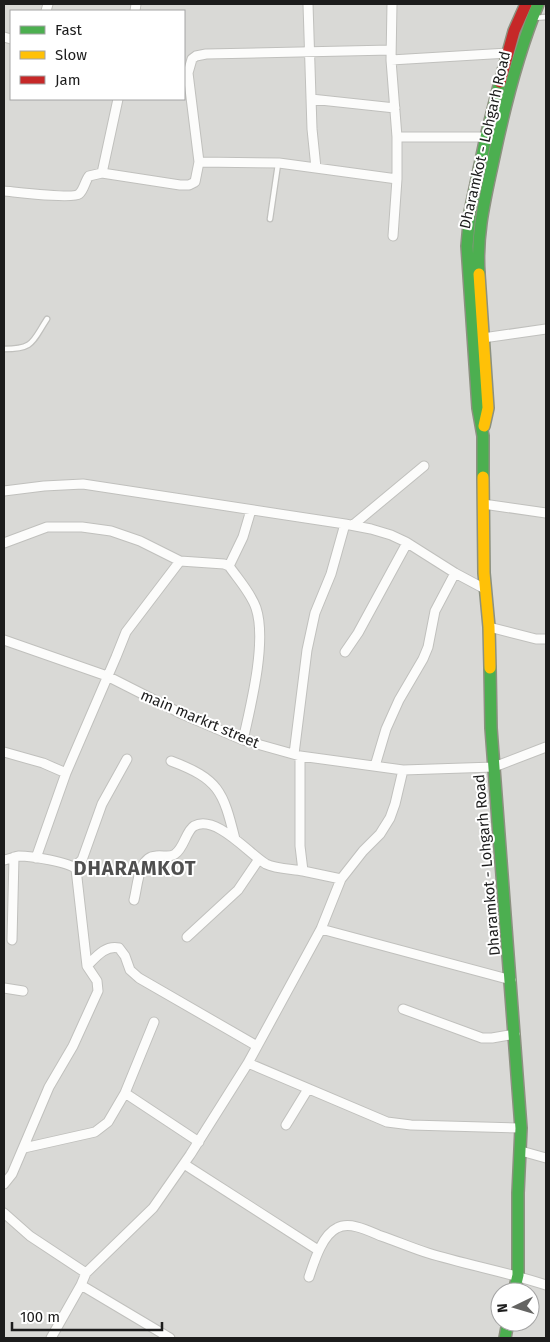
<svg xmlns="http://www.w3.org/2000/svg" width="550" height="1342" font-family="'Fira Sans',sans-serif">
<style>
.residential{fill:#d9d9d6;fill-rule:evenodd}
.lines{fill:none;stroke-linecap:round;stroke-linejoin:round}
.lane-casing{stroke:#c0c0bd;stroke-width:7}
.street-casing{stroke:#c0c0bd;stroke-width:11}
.fast-casing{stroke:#8c9180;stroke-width:14}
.slow-casing{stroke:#8c9180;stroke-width:14}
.jam-casing{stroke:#8c9180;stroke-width:14}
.lane{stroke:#fcfcfb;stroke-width:4.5}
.street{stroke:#fcfcfb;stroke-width:9}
.fast{stroke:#4caf50;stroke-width:11}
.slow{stroke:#ffc107;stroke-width:11}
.jam{stroke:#c62828;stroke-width:11}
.labels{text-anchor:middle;stroke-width:4;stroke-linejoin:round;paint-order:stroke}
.street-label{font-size:15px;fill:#1c1c1c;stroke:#fff}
.district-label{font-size:20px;font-weight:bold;letter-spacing:1px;fill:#4f4f4f;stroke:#fff}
</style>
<rect width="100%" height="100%" fill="#eaeae5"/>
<path class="residential" d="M4 4H546V1338H4ZM11 11H184V99H11ZM500 1292H530V1322H500Z"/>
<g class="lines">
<defs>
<path id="lane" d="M534 18 546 17
M270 219 278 164
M4 349C34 349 32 342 47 319"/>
<path id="street" d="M308 4 312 129 316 168
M392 4 391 60 397 137V179L393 236
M46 11 48 4
M135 11 136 4
M4 37 11 39
M391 60 508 53
M118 99 102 173 180 185H189L195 182 199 162 188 73 192 59 196 56 206 54 391 50
M311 99 395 108
M397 137H486
M199 162 279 163 397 179
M4 191C16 192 73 199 79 194 84 190 85 181 89 176L102 173
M483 338 546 329
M4 491 44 486 83 484 345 524 371 529 391 535 406 542 455 573 485 589
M483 504 546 513
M353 525 424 466
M4 543 47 527H82L111 531 140 541 180 561 224 564 229 566 243 537 251 510
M229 566C238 579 251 593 256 608 267 641 251 705 243 740
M489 627 536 639H546
M4 640 107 676 182 714 243 740 300 756 403 770 494 767 546 747
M345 652 358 633 407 543
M4 752 43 763 66 773
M294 754 307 650 315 613 331 574 345 524
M300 756V846L303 871 341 879
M171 761C219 779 223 791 235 839
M375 766 386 729 399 700 423 659 428 647 435 611 455 573
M36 858 66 773 116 657 126 632 180 561
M4 860C9 859 14 857 19 856 31 856 69 862 76 869L87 966 97 981 98 991 73 1046 49 1087 12 1174 4 1184
M74 867 82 860 102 804 127 759
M134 900C138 885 138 857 156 856 163 855 170 858 175 854 184 848 186 831 194 826 216 814 249 854 266 864 276 869 292 869 303 871
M321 929 511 980
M187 937 238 890 259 859
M12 940 14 857
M87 966C96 957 105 945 119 948L125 956 130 970 139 978 257 1046
M4 988 23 991
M403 1009 482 1038H492L515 1034
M248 1063 387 1122 411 1125 521 1128
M125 1093 199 1142
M286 1125 308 1089
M24 1148 95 1132 108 1122 125 1093 154 1022
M521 1151 546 1158
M184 1164 318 1250
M4 1213 30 1236 86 1273 153 1208 190 1155 248 1063 321 929 341 879 363 851 380 834 390 818 395 804 403 770
M86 1273 81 1285 170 1338
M309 1277C314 1262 322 1235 337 1228 350 1221 369 1231 381 1236 396 1241 412 1248 428 1253 467 1265 507 1272 546 1285
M51 1338 81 1285"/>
<path id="fast" d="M479 274C476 234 485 199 493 161 504 108 517 55 538 4
M483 477V436L478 408 467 246 470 212 486 137 500 82
M490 668 491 728 521 1128 518 1193V1275L514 1292
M505 1338 508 1322"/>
<path id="slow" d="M479 274 488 408 484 426
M483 477 484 573 489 627 490 668"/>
<path id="jam" d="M500 82 514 31 526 4"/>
</defs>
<use href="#lane" class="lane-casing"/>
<use href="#street" class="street-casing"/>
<use href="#fast" class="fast-casing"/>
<use href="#slow" class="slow-casing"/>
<use href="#jam" class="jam-casing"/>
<use href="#lane" class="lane"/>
<use href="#street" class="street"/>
<use href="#fast" class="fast"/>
<use href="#slow" class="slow"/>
<use href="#jam" class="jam"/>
</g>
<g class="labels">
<g class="street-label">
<text transform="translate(485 140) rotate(-77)" y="5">Dharamkot - Lohgarh Road</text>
<text transform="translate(200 719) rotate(23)" y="5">main markrt street</text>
<text transform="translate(487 865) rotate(-95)" y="5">Dharamkot - Lohgarh Road</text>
</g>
<g class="district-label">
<text x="135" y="875">DHARAMKOT</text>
</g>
</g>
<rect width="550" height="1342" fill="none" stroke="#1c1c1c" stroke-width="10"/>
<rect x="10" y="10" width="175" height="90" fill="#ffffff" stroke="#a4a4a4"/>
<rect x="20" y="26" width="25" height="8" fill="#4caf50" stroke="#a4a4a4"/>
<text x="55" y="35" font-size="15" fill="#1c1c1c">Fast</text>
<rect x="20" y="51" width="25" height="8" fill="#ffc107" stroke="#a4a4a4"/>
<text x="55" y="60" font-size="15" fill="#1c1c1c">Slow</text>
<rect x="20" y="76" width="25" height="8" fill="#c62828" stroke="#a4a4a4"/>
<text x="55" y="85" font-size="15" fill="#1c1c1c">Jam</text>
<g transform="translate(515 1307) rotate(265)"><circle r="24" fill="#ffffff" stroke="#a4a4a4"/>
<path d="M0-4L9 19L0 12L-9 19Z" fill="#646462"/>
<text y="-8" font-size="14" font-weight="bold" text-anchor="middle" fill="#1c1c1c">N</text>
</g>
<path d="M12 1322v8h150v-8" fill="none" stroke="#1c1c1c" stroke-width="2.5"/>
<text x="20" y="1322" font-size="15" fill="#1c1c1c" stroke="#ffffff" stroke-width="4" paint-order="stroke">100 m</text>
</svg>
